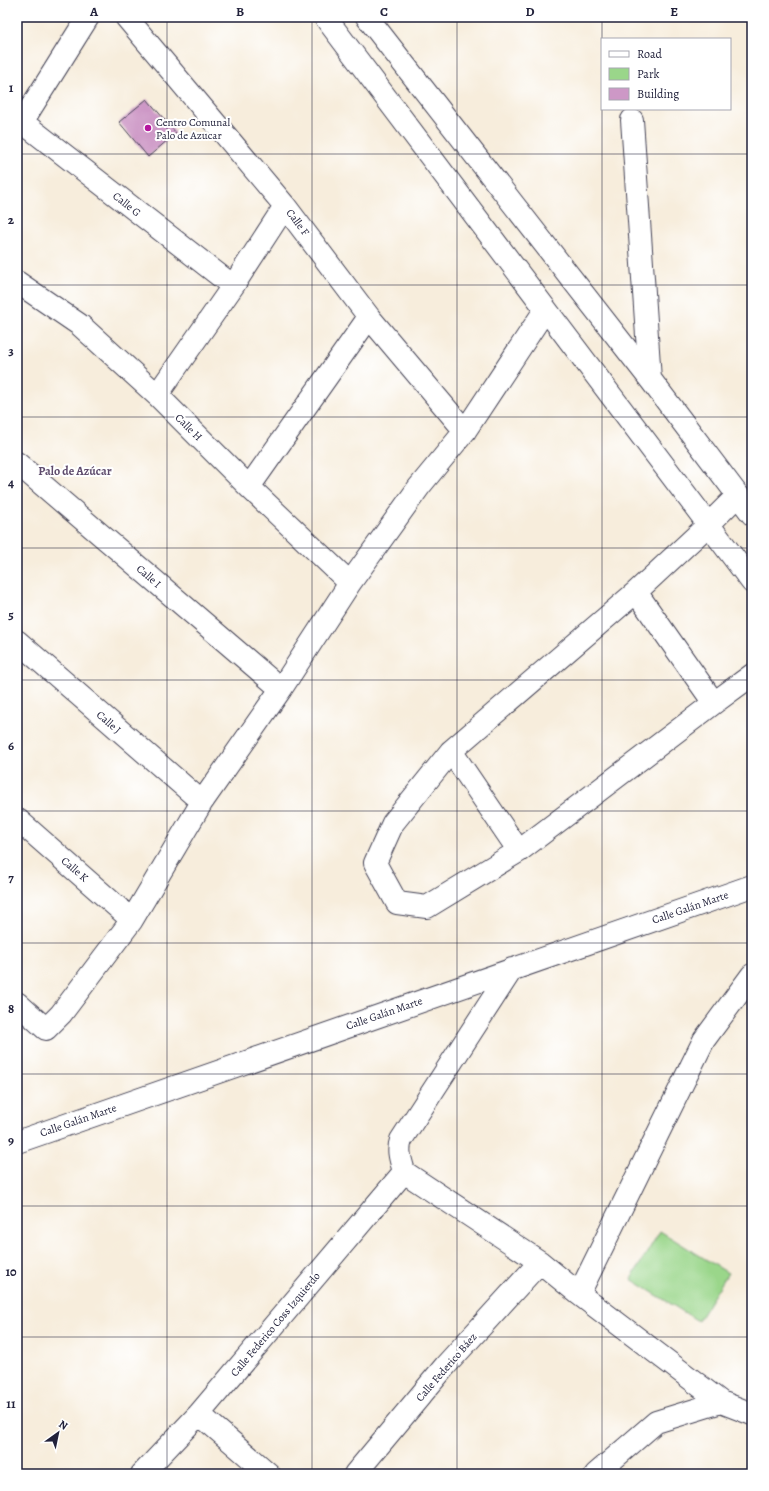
<svg xmlns="http://www.w3.org/2000/svg" width="769" height="1491" font-family="Alegreya,serif">
<style>
.green{fill:#9ad68a;stroke:#5e7c62}
.building{fill:#cd98c6}
.lines{fill:none;stroke-linecap:round;stroke-linejoin:round}
.minor-casing{stroke:#424053;stroke-width:24}
.minor{stroke:#fff;stroke-width:22}
.grid{fill:none;stroke:#22223b;stroke-width:1;stroke-opacity:0.55}
.poi-dot{fill:#b5179e;stroke:#fff;stroke-width:1.5}
.labels{text-anchor:middle;stroke-width:4;stroke-linejoin:round;paint-order:stroke}
.poi-label{font-size:11px;fill:#22223b;stroke:#fff;text-anchor:start}
.street-label{font-size:11px;fill:#22223b;stroke:#fff}
.neighbourhood-label{font-size:12px;font-weight:bold;fill:#5e4b6c;stroke:#fff}
.neatline{fill:none;stroke:#22223b;stroke-width:1.5}
.grid-label{font-size:13px;text-anchor:middle;font-weight:bold;fill:#22223b}
</style>
<rect width="100%" height="100%" fill="#fff"/>
<filter id="ink" filterUnits="userSpaceOnUse"><feTurbulence type="fractalNoise" baseFrequency=".025" numOctaves="2"/><feDisplacementMap in="SourceGraphic" scale="8" xChannelSelector="R" yChannelSelector="G"/><feConvolveMatrix kernelMatrix="1 2 1 2 8 2 1 2 1" color-interpolation-filters="sRGB"/></filter>
<filter id="wash" filterUnits="userSpaceOnUse"><feTurbulence type="fractalNoise" baseFrequency=".012" numOctaves="4" result="noise"/><feDisplacementMap in="SourceGraphic" scale="16" xChannelSelector="R" yChannelSelector="G"/><feGaussianBlur stdDeviation="0.9" result="paint"/><feColorMatrix in="noise" values="0 0 0 0 0 0 0 0 0 0 0 0 0 0 0 0 0 1.4 0 .05"/><feComposite in="paint" operator="in"/></filter>
<g filter="url(#wash)">
<rect width="100%" height="100%" fill="#f7eddc"/>
<path class="green" d="M660 1231 728 1273 698 1321 631 1279Z"/>
<g id="blocks">
<path class="building" d="M147 99 176 133 148 157 119 122Z"/>
</g>
</g>
<g filter="url(#ink)">
<use href="#blocks" fill-opacity="0" stroke="#424053" stroke-width="1"/>
<g class="lines">
<defs>
<path id="minor" d="M126 17 285 206 369 317 465 431
M325 17 752 582
M367 17 650 379 752 514
M632 120 650 379
M22 122 233 286
M17 126 22 122 88 17
M17 282 80 325 157 395 249 487 350 583
M157 395 233 286 285 206
M17 463 281 689
M249 487 369 317
M738 495 708 525 636 592 451 751 393 823 375 863 397 903 427 907 519 851 714 703 752 675
M636 592 714 703
M17 641 202 802
M451 751 519 851
M17 819 132 920
M512 969 401 1140C397 1152 401 1160 404 1172L540 1262 579 1294 721 1402
M17 1003 46 1029 61 1014 132 920 202 802 281 689 350 583 419 487 465 431 545 310
M17 1142 752 886
M579 1294 704 1040 752 975
M199 1414 269 1474
M142 1474 199 1414 404 1172
M355 1474 446 1365 540 1262
M596 1474 656 1422 721 1402 752 1414"/>
</defs>
<use href="#minor" class="minor-casing"/>
<use href="#minor" class="minor"/>
</g>
</g>
<path class="grid" d="M167 17V1474M312 17V1474M457 17V1474M602 17V39M602 39V109M602 109V1474M17 154H752M17 285H752M17 417H752M17 548H752M17 680H752M17 811H752M17 943H752M17 1074H752M17 1206H752M17 1337H752"/>
<circle class="poi-dot" cx="148" cy="128" r="4"/>
<g class="labels">
<g class="poi-label">
<text x="156" y="126">Centro Comunal<tspan x="156" dy="13">Palo de Azucar</tspan></text>
</g>
<g class="street-label">
<text transform="translate(127 204) rotate(38)" y="4">Calle G</text>
<text transform="translate(298 222) rotate(53)" y="4">Calle F</text>
<text transform="translate(189 427) rotate(45)" y="4">Calle H</text>
<text transform="translate(149 576) rotate(41)" y="4">Calle I</text>
<text transform="translate(109 722) rotate(41)" y="4">Calle J</text>
<text transform="translate(75 869) rotate(41)" y="4">Calle K</text>
<text transform="translate(690 907) rotate(-19)" y="4">Calle Galán Marte</text>
<text transform="translate(384 1013) rotate(-19)" y="4">Calle Galán Marte</text>
<text transform="translate(78 1120) rotate(-19)" y="4">Calle Galán Marte</text>
<text transform="translate(275 1324) rotate(-50)" y="4">Calle Federico Coss Izquierdo</text>
<text transform="translate(446 1367) rotate(-49)" y="4">Calle Federico Báez</text>
</g>
<g class="neighbourhood-label">
<text x="75" y="475">Palo de Azúcar</text>
</g>
</g>
<rect width="769" height="1491" fill="none" stroke="#fff" stroke-width="44"/>
<rect x="601" y="38" width="130" height="72" fill="#ffffff" stroke="#a7a7b1"/>
<rect x="609" y="51" width="20" height="6" fill="#ffffff" stroke="#a7a7b1"/>
<text x="637" y="58" font-size="12" fill="#22223b">Road</text>
<rect x="609" y="68" width="20" height="12" fill="#9ad68a" stroke="#a7a7b1"/>
<text x="637" y="78" font-size="12" fill="#22223b">Park</text>
<rect x="609" y="88" width="20" height="12" fill="#cd98c6" stroke="#a7a7b1"/>
<text x="637" y="98" font-size="12" fill="#22223b">Building</text>
<g transform="translate(58 1433) rotate(33)" stroke="#ffffff" stroke-width="3" paint-order="stroke">
<path d="M0-3L7 15L0 10L-7 15Z" fill="#22223b"/>
<text y="-6" font-size="11" font-weight="bold" text-anchor="middle" fill="#22223b">N</text>
</g>
<rect x="22" y="22" width="725" height="1447" class="neatline"/>
<g class="grid-label">
<text x="94" y="16">A</text>
<text x="240" y="16">B</text>
<text x="384" y="16">C</text>
<text x="530" y="16">D</text>
<text x="674" y="16">E</text>
<text x="11" y="92">1</text>
<text x="11" y="224">2</text>
<text x="11" y="355">3</text>
<text x="11" y="487">4</text>
<text x="11" y="619">5</text>
<text x="11" y="750">6</text>
<text x="11" y="882">7</text>
<text x="11" y="1013">8</text>
<text x="11" y="1145">9</text>
<text x="11" y="1276">10</text>
<text x="11" y="1408">11</text>
</g>
</svg>
